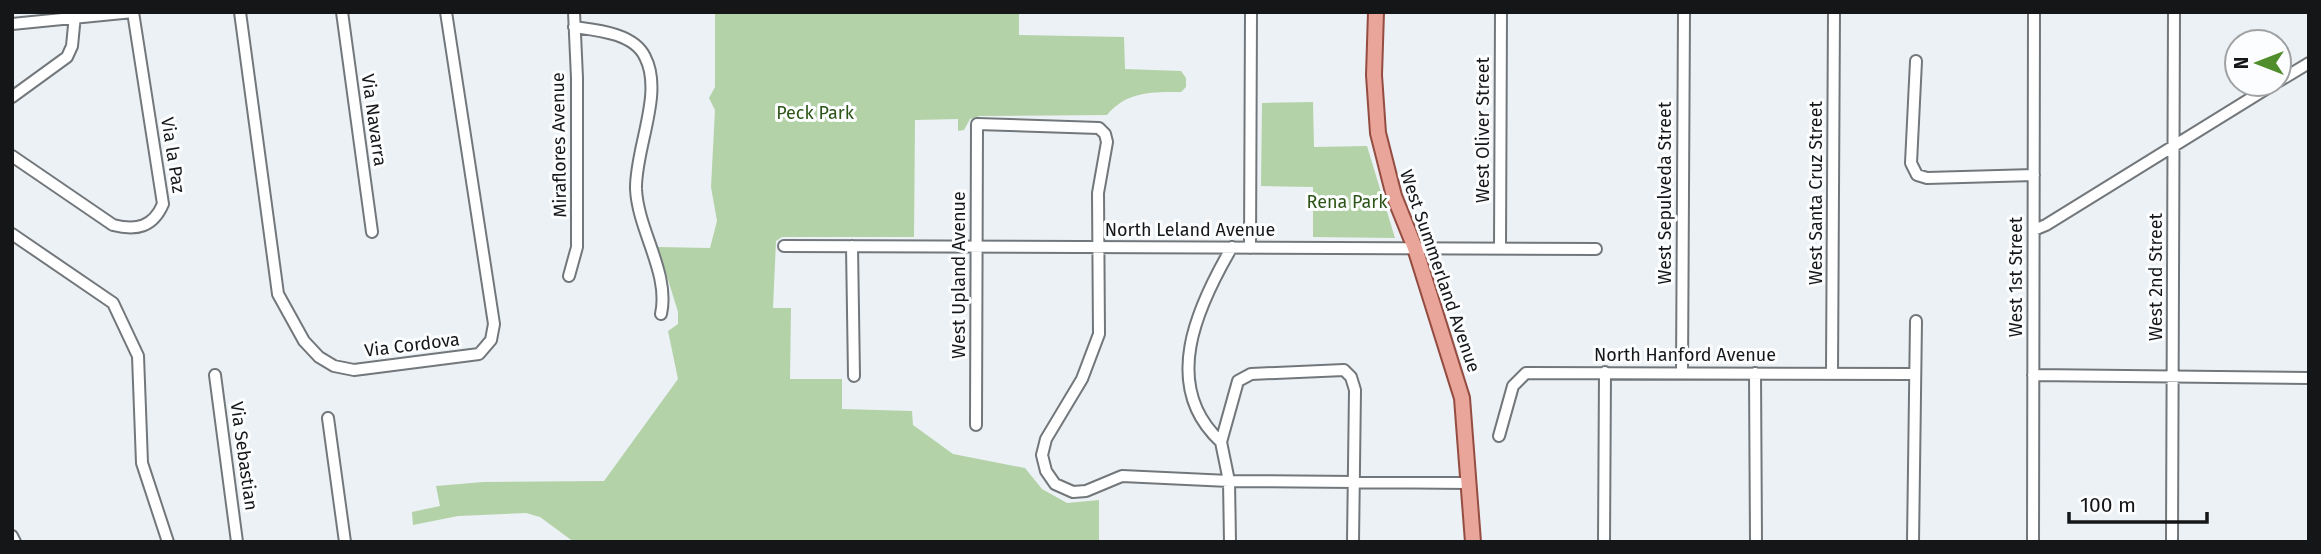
<svg xmlns="http://www.w3.org/2000/svg" width="2321" height="554" font-family="'Fira Sans',sans-serif">
<style>
.green{fill:#b4d2a7}
.lines{fill:none;stroke-linecap:round;stroke-linejoin:round}
.minor-casing{stroke:#72777b;stroke-width:14}
.major-casing{stroke:#954c41;stroke-width:18}
.minor{stroke:#fff;stroke-width:10}
.major{stroke:#e9a59a;stroke-width:14}
.labels{text-anchor:middle;stroke-width:6;stroke-linejoin:round;paint-order:stroke}
.park-label{font-size:18px;fill:#2d5518;stroke:#fcfdfe}
.street-label{font-size:18px;fill:#141617;stroke:#fcfdfe}
</style>
<rect width="100%" height="100%" fill="#ebf1f5"/>
<path class="green" d="M715 12H1019V35L1124 37 1125 69 1181 71 1186 78V87L1181 92C1152 92 1127 91 1107 115L980 116 970 119 964 130 958 131V119L915 120 914 237H782L776 241 773 308H791L790 379H842V409L912 411 913 425 953 454 1025 468 1042 489 1067 503 1099 500V542H574L540 517 526 513 458 516 413 525 412 512 440 506 436 486 483 482 604 481 678 379 668 331 678 324V312L658 247 710 248 717 221 711 187 715 110 709 98 715 87Z
M1313 102 1314 147 1367 146 1395 238 1313 237V187L1261 186 1262 103Z"/>
<g class="lines">
<defs>
<path id="minor" d="M240 12 278 294 304 341 319 357 334 366 354 370 479 354 491 340 494 324 446 12
M342 12 372 232
M12 24 133 12
M574 27C596 30 634 33 645 57 664 93 635 149 636 189 638 231 670 273 661 314
M1916 61 1911 163 1917 175 1927 178 2034 175
M2279 81 2309 63
M12 97 67 57 72 46 75 15
M12 156 113 225C137 231 153 227 163 204L133 12
M2034 230 2046 225 2274 84
M12 234 113 303 138 356 142 463 168 542
M784 246 1596 249
M852 246 854 376
M1250 248 1251 12
M1500 248 1501 12
M569 276 577 247V78L574 12
M1682 373 1684 12
M1755 373 1756 542
M1832 374 1834 12
M215 375 237 542
M2033 375 2309 378
M328 418 345 542
M976 425 977 124 1099 128 1105 134 1107 142 1098 193 1099 334 1082 379 1046 439 1042 455 1046 471 1055 484 1073 492 1086 491 1122 476 1229 481 1470 483
M1499 436 1513 386 1526 373 1915 374
M1221 442C1160 386 1197 307 1232 247
M12 536 15 542
M1230 542 1229 481 1221 442 1238 381 1251 374 1344 370 1351 377 1355 390 1353 542
M1604 542 1605 372
M1913 542 1916 321
M2033 542 2034 12
M2172 542 2174 12"/>
<path id="major" d="M1376 12 1374 75 1378 133 1394 196 1415 248 1462 398 1473 542"/>
</defs>
<use href="#minor" class="minor-casing"/>
<use href="#major" class="major-casing"/>
<use href="#minor" class="minor"/>
<use href="#major" class="major"/>
</g>
<g class="labels">
<g class="park-label">
<text x="815" y="119">Peck Park</text>
<text x="1347" y="208">Rena Park</text>
</g>
<g class="street-label">
<text transform="translate(374 120) rotate(82)" y="6">Via Navarra</text>
<text transform="translate(1483 130) rotate(-90)" y="6">West Oliver Street</text>
<text transform="translate(559 145) rotate(-91)" y="6">Miraflores Avenue</text>
<text transform="translate(173 155) rotate(81)" y="6">Via la Paz</text>
<text transform="translate(1665 193) rotate(-90)" y="6">West Sepulveda Street</text>
<text transform="translate(1816 193) rotate(-90)" y="6">West Santa Cruz Street</text>
<text x="1190" y="236">North Leland Avenue</text>
<text transform="translate(1440 271) rotate(71)" y="6">West Summerland Avenue</text>
<text transform="translate(959 275) rotate(-90)" y="6">West Upland Avenue</text>
<text transform="translate(2016 277) rotate(-90)" y="6">West 1st Street</text>
<text transform="translate(2156 277) rotate(-90)" y="6">West 2nd Street</text>
<text transform="translate(412 345) rotate(-7)" y="6">Via Cordova</text>
<text x="1685" y="361">North Hanford Avenue</text>
<text transform="translate(244 456) rotate(82)" y="6">Via Sebastian</text>
</g>
</g>
<rect width="2321" height="554" fill="none" stroke="#141617" stroke-width="28"/>
<g transform="translate(2258 63) rotate(270)"><circle r="33" fill="#fcfdfe" stroke="#9fa1a2" stroke-width="2"/>
<path d="M0-5L12 26L0 18L-12 26Z" fill="#508d2c"/>
<text y="-10" font-size="19" font-weight="bold" text-anchor="middle" fill="#141617">N</text>
</g>
<path d="M2069 512v10h138v-10" fill="none" stroke="#141617" stroke-width="3.5"/>
<text x="2080" y="512" font-size="21" fill="#141617" stroke="#fcfdfe" stroke-width="5" paint-order="stroke">100 m</text>
</svg>
